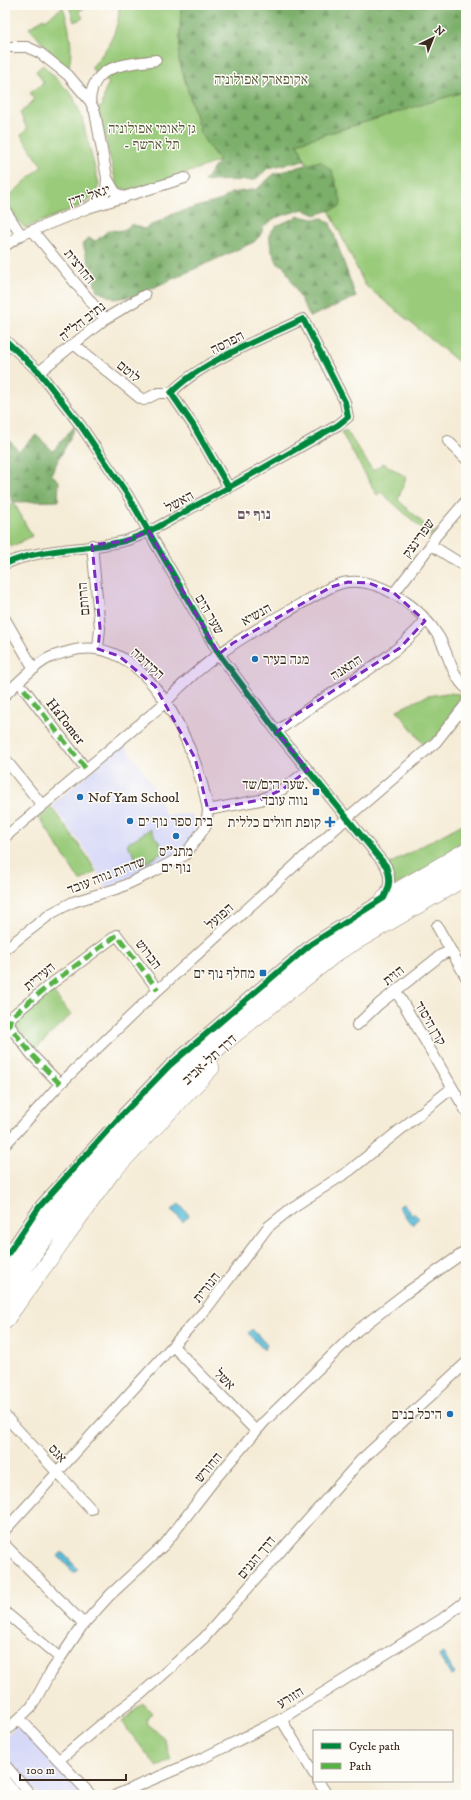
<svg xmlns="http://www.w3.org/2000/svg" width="471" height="1800" font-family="'IM FELL DW Pica','Frank Ruhl Libre',serif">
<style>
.built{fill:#d6d8f8}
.green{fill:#9acb7a;stroke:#6a7a4c}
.forest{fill:url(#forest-firs);stroke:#5b6c44}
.water{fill:url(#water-ripples);stroke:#4b747c}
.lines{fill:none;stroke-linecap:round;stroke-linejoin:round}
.minor-casing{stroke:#988b7a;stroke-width:12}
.highway-casing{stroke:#988b7a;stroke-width:16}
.minor{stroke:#fff;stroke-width:10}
.highway{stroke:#fff;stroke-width:15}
.quiet{stroke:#57b245;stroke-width:5;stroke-dasharray:10 5;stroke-linecap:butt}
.cycleway-casing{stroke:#fdfcf7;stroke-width:8}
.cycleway{stroke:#00873e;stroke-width:6}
.marked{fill:#7b2cbf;fill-opacity:0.2;stroke:#7b2cbf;stroke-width:3;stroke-dasharray:8 5;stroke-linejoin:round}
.poi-dot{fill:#1f6fb2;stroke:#fdfcf7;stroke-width:1.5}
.labels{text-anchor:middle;stroke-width:3;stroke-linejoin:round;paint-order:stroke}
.park-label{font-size:14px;fill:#585a3a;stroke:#fdfcf7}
.street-label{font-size:14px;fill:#3b2a1e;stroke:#fdfcf7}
.poi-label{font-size:14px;fill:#3b2a1e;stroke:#fdfcf7;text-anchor:end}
.neighbourhood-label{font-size:15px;font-weight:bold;fill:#6a5761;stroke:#fdfcf7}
</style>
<defs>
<pattern id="forest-firs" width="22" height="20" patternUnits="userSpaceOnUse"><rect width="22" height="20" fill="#7baf6a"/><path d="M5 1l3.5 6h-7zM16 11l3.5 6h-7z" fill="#668f57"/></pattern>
<pattern id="water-ripples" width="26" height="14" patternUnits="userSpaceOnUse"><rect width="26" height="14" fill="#5bbdd9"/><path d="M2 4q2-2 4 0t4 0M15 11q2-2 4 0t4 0" fill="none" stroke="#4c9aaf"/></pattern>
</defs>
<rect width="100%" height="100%" fill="#fdfcf7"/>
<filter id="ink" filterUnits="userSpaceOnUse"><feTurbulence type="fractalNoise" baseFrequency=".025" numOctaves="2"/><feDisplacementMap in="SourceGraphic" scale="8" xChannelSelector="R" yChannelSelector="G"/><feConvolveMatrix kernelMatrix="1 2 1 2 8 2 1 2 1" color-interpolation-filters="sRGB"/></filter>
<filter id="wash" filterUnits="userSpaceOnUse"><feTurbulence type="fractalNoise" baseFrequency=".012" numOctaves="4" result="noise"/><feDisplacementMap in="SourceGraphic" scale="16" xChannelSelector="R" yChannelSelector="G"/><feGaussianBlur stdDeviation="0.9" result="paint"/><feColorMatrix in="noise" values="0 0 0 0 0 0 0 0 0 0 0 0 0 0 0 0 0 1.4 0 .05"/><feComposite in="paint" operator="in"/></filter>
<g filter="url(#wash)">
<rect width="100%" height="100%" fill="#f5ecd7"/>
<path class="built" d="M123 744 145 773 156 791 165 815 191 814 200 828 183 853 106 889 89 855 52 805Z
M20 1723 88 1795H39L5 1755V1737Z"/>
<path class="green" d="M69 5H90L79 11 83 18 74 22Z
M119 5H181L179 60 201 135 219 161 135 192 117 187 98 108 102 107 105 90 109 83 91 68C107 50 120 30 119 5Z
M63 7C69 24 75 54 67 71L29 28 44 18 45 20Z
M43 65 73 96 81 115 99 184C97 193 90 199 82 205L25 228 5 205V200L42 166 21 135 27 129 20 113 34 100 30 92 44 83 36 71Z
M466 91V368L365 285 297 143Z
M346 430 373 471 383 463 406 477 398 500 434 533 431 537 381 492 377 495 341 432Z
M14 503 32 536 11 547 5 536V508Z
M447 693 460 694C452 720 444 729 426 748L397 710 427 696Z
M51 807 87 856 96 872 80 881 39 817Z
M466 822V846L393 887 389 864Z
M150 829 165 851 141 866 127 844Z
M52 991 71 1015 34 1050 15 1025Z
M143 1703 152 1713 147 1719 148 1724 164 1738 171 1760 156 1766 122 1722Z"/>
<path class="forest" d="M181 5H466V91L297 143 305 160 268 168 255 180 204 181 219 161 201 135 179 60Z
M320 161 332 171 341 201 340 207 315 215 303 209 275 218 263 227 261 235 254 242 135 296 115 299 97 291 83 244 88 238 96 241 109 230 123 231 132 224 144 229 175 213 222 200 231 193 257 189 274 174Z
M299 216 313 219 323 218 330 223 356 297 310 317 284 266 278 264 271 249 269 234 276 226Z
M79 421 51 474 59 481 58 501 13 502 7 491 5 492V436L19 451 36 435 53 451Z"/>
<path class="water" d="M179 1204 189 1215 183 1222 172 1210Z
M403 1204 412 1214 414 1213 419 1218 412 1225 398 1207Z
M252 1329 267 1345 264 1350 248 1333Z
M62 1552 78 1569 74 1573 58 1556Z
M443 1653 455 1674 451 1676 439 1656Z"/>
</g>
<g filter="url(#ink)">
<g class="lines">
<defs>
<path id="minor" d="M5 47H27L40 53 68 75 90 101 95 112 107 178 106 191 101 199 88 208
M90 101C93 62 127 65 156 60
M107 178 115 192 124 198
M5 210 21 235
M32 230 105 319
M5 246 21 235 88 208 185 178
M5 340 39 372 81 426 127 494 219 654 277 732 386 866C391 879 390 886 384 898L311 944 170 1065 123 1114
M75 345 140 398 144 400 158 393H171
M39 372 105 319 145 295
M448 441 466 459
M92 545 100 628 98 649
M431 545 466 567
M5 564C43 547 84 551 124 541 149 534 173 518 195 506 243 480 291 452 338 425L348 417 345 402 303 319C264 338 200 362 171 393L193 425 229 488
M394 593 431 545 435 537 466 501
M5 619 34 669
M24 689 86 769
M5 695C18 683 31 668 47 659 52 656 60 654 67 652 146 626 198 750 208 810
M277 732C324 692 385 669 425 621
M5 759 42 805
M5 837 166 702C211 650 273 620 331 587 337 585 343 582 349 582 383 579 422 609 439 637 448 653 452 676 466 688
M437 926 466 977
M5 949 52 913 73 902 119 888 153 872 185 855 206 826 208 810 260 800 283 789 308 770
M396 991 466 1111
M357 1025 379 1004 441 955 450 951
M60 1084 32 1055 9 1025 11 1017 47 987 117 935 158 990
M5 1145 60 1084 158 990 347 818 436 742 466 704
M5 1258 40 1206 107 1132
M173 1346 256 1431
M5 1416 91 1509
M5 1530 207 1308 268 1227 293 1207 349 1171 452 1088
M5 1545 84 1624
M5 1612 60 1658
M20 1719 91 1795
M281 1719 314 1774
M5 1732 32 1706 50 1673 82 1626 110 1595 165 1544 215 1479 264 1422 358 1330 406 1293 466 1251
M59 1760 109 1718 141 1694 204 1638 360 1461 466 1363
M5 1765 31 1795
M5 1781 17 1795
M318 1781 327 1795
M116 1795 203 1758 281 1719 442 1619 466 1601"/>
<path id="highway" d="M384 898 466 850
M5 1278 38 1228 75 1181 120 1127 190 1057 333 941 466 862
M5 1299 39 1247 103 1169 144 1122 221 1046 339 952 466 878
M5 1322 112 1173 212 1068"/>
</defs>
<use href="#minor" class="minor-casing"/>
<use href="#highway" class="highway-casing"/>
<use href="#minor" class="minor"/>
<use href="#highway" class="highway"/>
<path class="quiet" d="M24 689 86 769
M60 1084 32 1055 9 1025 11 1017 47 987 117 935 158 990"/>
<defs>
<path id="cycleway" d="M5 340 39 372 81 426 127 494 219 654 277 732 386 866C391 879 390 886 384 898L311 944 170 1065 117 1120 40 1206 5 1258
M5 564C43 547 84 551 124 541 149 534 173 518 195 506 243 480 291 452 338 425L348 417 345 402 303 319C264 338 200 362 171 393L193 425 229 488"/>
</defs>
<use href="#cycleway" class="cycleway-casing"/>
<use href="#cycleway" class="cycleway"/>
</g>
</g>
<path class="marked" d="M149 531 219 654 233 643 331 587 348 582 369 583 394 593 425 621 400 648 297 714 277 732 308 770 283 789 260 800 208 810 195 758 155 686 119 656 98 649 100 628 92 545 124 541Z"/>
<g class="poi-dot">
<circle cx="255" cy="659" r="4"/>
<rect x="312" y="788" width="8" height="8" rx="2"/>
<circle cx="80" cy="797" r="4"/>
<circle cx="130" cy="821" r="4"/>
<path d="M328 816h4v4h4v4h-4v4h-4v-4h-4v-4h4z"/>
<circle cx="176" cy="836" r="4"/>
<rect x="259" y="969" width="8" height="8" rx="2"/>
<circle cx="450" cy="1414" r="4"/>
</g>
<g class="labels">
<g class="park-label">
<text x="261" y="84">אקופארק אפולוניה</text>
<text x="152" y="133">גן לאומי אפולוניה<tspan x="152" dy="16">- תל ארשף</tspan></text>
</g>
<g class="street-label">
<text transform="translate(89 195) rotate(-18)" y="5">יגאל ידין</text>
<text transform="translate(80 266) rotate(51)" y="5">החרצית</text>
<text transform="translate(82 321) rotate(-38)" y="5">נתיב הל"ה</text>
<text transform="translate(227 342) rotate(-27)" y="5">הפרסה</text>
<text transform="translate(129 371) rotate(39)" y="5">לוטם</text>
<text transform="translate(179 501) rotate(-29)" y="5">האשל</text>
<text transform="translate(418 538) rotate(-54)" y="5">שפרינצק</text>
<text transform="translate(83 599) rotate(-95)" y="5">הרותם</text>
<text transform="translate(210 614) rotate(60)" y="5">שער הים</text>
<text transform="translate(256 614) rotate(-29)" y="5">הנשיא</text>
<text transform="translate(148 663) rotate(42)" y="5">הקידמה</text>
<text transform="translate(346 667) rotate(-33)" y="5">התאנה</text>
<text transform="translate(66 721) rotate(52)" y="5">HaTomer</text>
<text transform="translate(106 875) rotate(-21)" y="5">שדרות נווה עובד</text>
<text transform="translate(219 916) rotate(-42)" y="5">הפועל</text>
<text transform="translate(149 954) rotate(53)" y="5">הברוש</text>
<text transform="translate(393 975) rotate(-38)" y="5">הזית</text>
<text transform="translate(39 976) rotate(-39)" y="5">העירית</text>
<text transform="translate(431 1023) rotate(60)" y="5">קרן היסוד</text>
<text transform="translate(209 1059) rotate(-42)" y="5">דרך תל-אביב</text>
<text transform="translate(206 1287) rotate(-51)" y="5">הנורית</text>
<text transform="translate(225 1379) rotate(46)" y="5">אשל</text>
<text transform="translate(58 1453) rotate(47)" y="5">אגס</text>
<text transform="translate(208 1467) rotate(-50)" y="5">החורש</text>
<text transform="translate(256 1557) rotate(-50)" y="5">דרך הגנים</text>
<text transform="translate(290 1697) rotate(-31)" y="5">הזורע</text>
</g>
<g class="poi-label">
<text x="263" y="664" text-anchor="start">מגה בעיר</text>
<text x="308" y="789">שער הים/שד.<tspan x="308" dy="16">נווה עובד</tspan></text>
<text x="88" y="802" text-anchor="start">Nof Yam School</text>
<text x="138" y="826" text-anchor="start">בית ספר נוף ים</text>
<text x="321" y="827">קופת חולים כללית</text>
<text x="176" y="856" text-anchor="middle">מתנ"ס<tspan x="176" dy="16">נוף ים</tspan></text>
<text x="255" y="978">מחלף נוף ים</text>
<text x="442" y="1419">היכל בנים</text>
</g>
<g class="neighbourhood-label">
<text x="254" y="519">נוף ים</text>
</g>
</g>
<rect width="471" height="1800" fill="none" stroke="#fdfcf7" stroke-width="20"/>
<rect x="313" y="1730" width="140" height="52" fill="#fdfcf7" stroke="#afa8a0"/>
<rect x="321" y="1743" width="20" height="6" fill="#00873e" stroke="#afa8a0"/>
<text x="349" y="1750" font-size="12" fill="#3b2a1e">Cycle path</text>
<rect x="321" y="1763" width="20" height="6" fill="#57b245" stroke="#afa8a0"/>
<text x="349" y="1770" font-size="12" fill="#3b2a1e">Path</text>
<g transform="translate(433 38) rotate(43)" stroke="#fdfcf7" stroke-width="3" paint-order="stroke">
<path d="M0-3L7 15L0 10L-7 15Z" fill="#3b2a1e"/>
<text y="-6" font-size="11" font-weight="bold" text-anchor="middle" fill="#3b2a1e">N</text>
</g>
<path d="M20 1774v6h106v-6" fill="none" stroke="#3b2a1e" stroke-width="2"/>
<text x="26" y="1774" font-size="12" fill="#3b2a1e" stroke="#fdfcf7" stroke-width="3" paint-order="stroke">100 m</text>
</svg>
